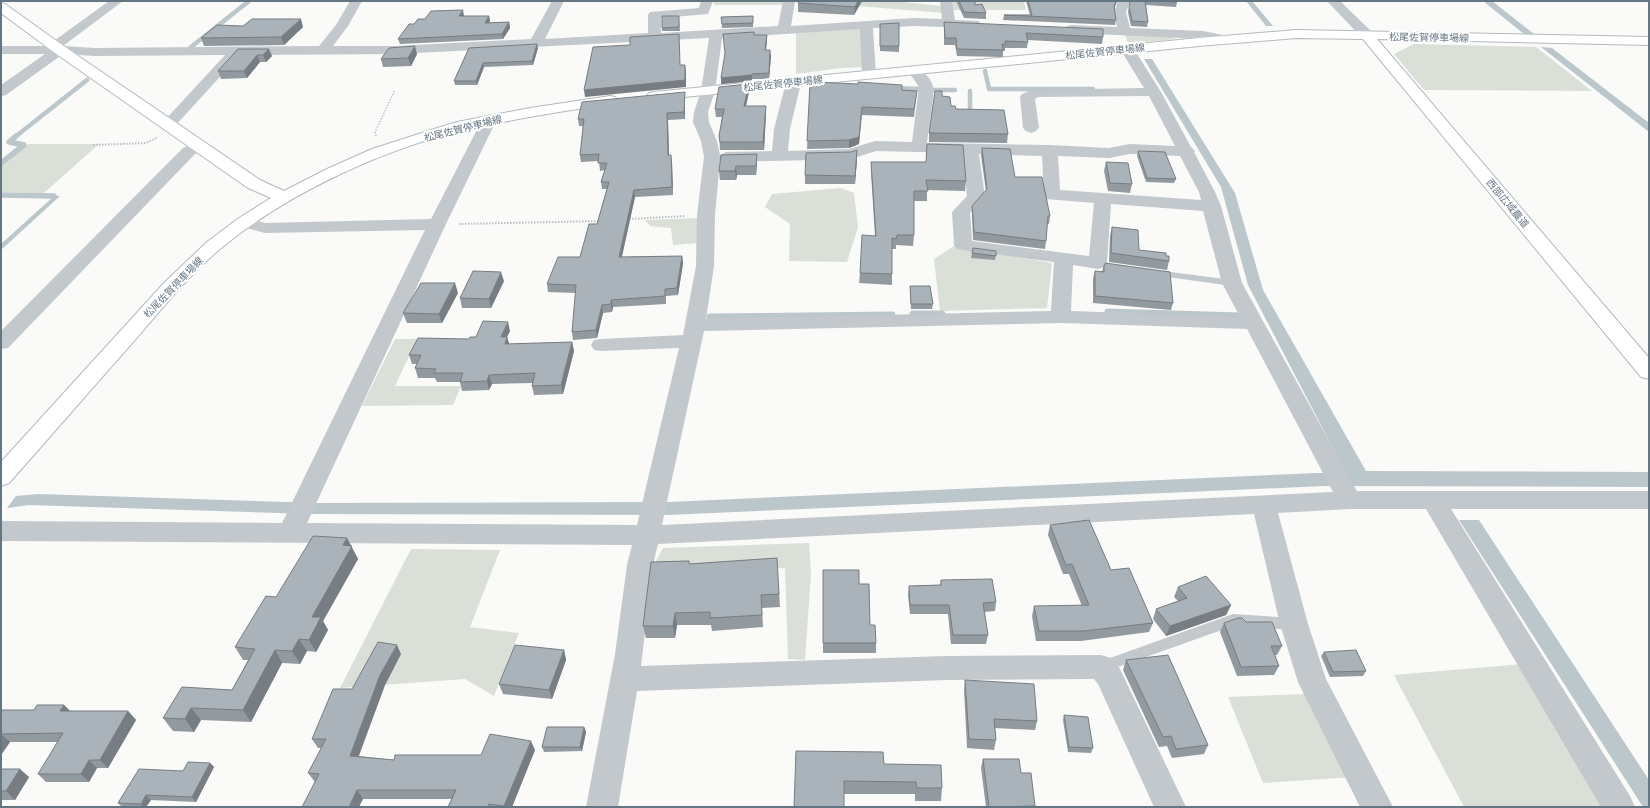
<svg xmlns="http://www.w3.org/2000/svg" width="1650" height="808" font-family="'Roboto Condensed','Noto Sans JP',sans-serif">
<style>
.green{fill:#dadfd7}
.water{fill:#bbc7cb}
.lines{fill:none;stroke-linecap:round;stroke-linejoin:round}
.stream-far2{stroke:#bbc7cb;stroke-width:4.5}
.stream-far1{stroke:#bbc7cb;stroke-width:5.5}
.stream{stroke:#bbc7cb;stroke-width:7}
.secondary-casing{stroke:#b3babf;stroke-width:2}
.path-far1{stroke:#bbbfc2;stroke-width:1.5;stroke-dasharray:1.5 1.5;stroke-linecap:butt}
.path{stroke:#bbbfc2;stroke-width:2;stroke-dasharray:1.5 1.5;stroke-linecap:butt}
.lane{fill:#c3c8cc;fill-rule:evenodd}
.street{fill:#c3c8cc;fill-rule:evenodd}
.secondary{fill:#fff;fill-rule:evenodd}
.wall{fill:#929a9f}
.shaded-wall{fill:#777d82}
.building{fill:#aab3b9;stroke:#777d82}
.labels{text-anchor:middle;stroke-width:4;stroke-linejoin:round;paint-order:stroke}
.far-street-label{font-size:10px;fill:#657683;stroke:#fff}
</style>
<rect width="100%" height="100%" fill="#fafaf8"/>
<path class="green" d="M714 1H786L785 5H714Z
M861 1H894L942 6 943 13 857 6Z
M951 1H1067L1024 2 1026 10H953Z
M864 28 865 67 841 68 796 74V32Z
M1125 34 1172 36 1176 39 1128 44Z
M1414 44 1536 47 1592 91 1424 90 1394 54Z
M29 144H99L44 193 1 192V166Z
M841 188 854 193 858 227 847 262 789 261 790 224 765 207 772 194Z
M699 218 698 243 673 245 671 228 650 226 645 220Z
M954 246 1052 263 1047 308 940 311 934 259Z
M395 339H417L395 386H461L453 405 362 406Z
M809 543 811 573 805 660 788 659 785 568 650 572 663 548Z
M411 549 500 550 470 627 519 633 494 696 465 679 340 688Z
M1523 664 1610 807H1464L1394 675Z
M1305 694 1353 777 1263 783 1228 697Z"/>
<path class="water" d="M1246 1H1252L1273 26H1266Z
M1483 1H1492L1534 34H1524Z
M1541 47 1552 48 1649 123V132Z
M1144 59H1152L1235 193 1263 290 1366 471 1649 472V487L1324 486 666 515 311 514 29 505 7 508 16 496 38 494 317 503 668 502 1317 473H1346L1248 285 1221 187Z
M54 196H60L1 250V244Z
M1459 520H1479L1649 780V807H1643Z"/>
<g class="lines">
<path class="stream-far2" d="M191 47 249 1
M985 71 989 89H1093
M893 88 920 89
M931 90H955
M970 91V119
M15 137 87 80"/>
<path class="stream-far1" d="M1 163 24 145 9 142 16 136
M1 195 54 196"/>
<path class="stream" d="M1108 312 1239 316
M913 314H942
M710 317 892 315"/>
<defs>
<path id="secondary" d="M1 3 5 4 65 47 260 180 284 191 327 169 372 149 431 130 457 122 530 108 610 96 615 97 617 100 615 103 610 104C560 112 510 119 461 131 380 150 283 196 220 249 188 276 161 310 134 341 92 388 51 436 9 483L1 486V462L164 283 207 242 239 218 271 198 248 188 55 53 1 13Z
M1296 30 1649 37V45L1377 39 1649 358V379L1641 377 1363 39 1296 38 1199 46 654 100 649 99 647 96 649 93 654 92 1199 38Z"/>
</defs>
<use href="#secondary" class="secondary-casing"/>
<path class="path-far1" d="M376 136 375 132 395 90"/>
<path class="path" d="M93 145 146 143 158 137
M629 219 686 216
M459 224 600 221"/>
<path class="lane" d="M1156 270 1232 280 1237 283 1232 286 1153 275 1151 273 1153 271Z
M1233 614 1293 618 1298 620 1300 624 1298 628 1293 630 1233 626 1101 673 1096 671 1094 667 1096 663Z"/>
<path class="street" d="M109 1H123L63 46 95 48 319 46 336 25 350 1H362L348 26 333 46H395L531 39 552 1H564L545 39 648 33V15L650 12 699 8 701 1H713L708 14 661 18V33L778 26 783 1H795L791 26 914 18 942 19 940 1H952L955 20 979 21 980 24 979 27 974 28 914 26 873 28 876 75 874 78 869 79 864 78 862 75 860 29 722 38 715 91 708 112 709 122 717 141 720 155 726 152 772 151 774 129 786 82 788 79 793 78 798 79 800 82V87L790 129 788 151 849 149 875 141 912 142 919 87 913 78 905 71 907 68C919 65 929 75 933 86 935 92 928 133 927 143L1050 145 1109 148 1130 144 1175 146 1149 96 1038 97 1035 99 1039 128 1036 131 1031 133 1026 131 1023 128 1020 97 1022 94 1031 90 1144 88 1120 49 1122 46H1132L1161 92 1191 147 1195 151 1194 152 1215 192 1221 206 1242 283 1357 491H1649V509H1451L1630 796 1635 807H1601L1426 509H1350L1278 513 1308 624 1326 679 1393 807H1360L1298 682 1280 624 1254 514 658 544 653 565 641 666 947 656 1101 655 1111 658 1119 667 1186 807H1154L1098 684 1094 679 947 680 637 691 618 807H586L615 654 627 565 632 545 1 541V521L282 523 425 230 265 233 239 226 236 222 239 218 245 217 265 223 431 219 483 118 488 116 493 118 496 121 446 224 307 523 637 525 679 348 601 351 594 350 591 345 594 340 601 339 683 335 696 266 697 215 704 157 701 141 693 122 694 112 701 91 709 38 395 54 240 55 174 127 169 129 164 127 161 124 164 121 225 55 95 56 63 54 6 95 1 96V85L45 54H1V46H47ZM876 151 963 153 967 196 952 212 954 245 957 249 963 250 1054 262 1051 311 706 319 714 266 715 215 720 160 726 162 851 159ZM979 154 1042 156 1044 195 1046 199 1094 203 1089 256 972 241 970 213 985 197ZM1130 154 1180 156 1199 192 1201 200 1060 190 1058 156 1109 158ZM1111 204 1203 211 1222 283 1240 317 1071 311 1073 265 1098 269 1105 267 1107 263ZM1062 323 1247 329 1333 492 662 525 704 331Z
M1118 1H1130L1126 12 1130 28 1203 31 1233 37 1235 40 1233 43 1228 44 1203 39 1072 33 1067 32 1066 29 1067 26 1072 25 1117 27 1114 12Z
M1327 1H1340L1372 32 1374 35 1372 38H1362Z
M200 141 206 143 208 146 206 149 195 154 8 348 1 349V331L183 148Z"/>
<use href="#secondary" class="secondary"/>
</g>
<path class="wall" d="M862 1 854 15 798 12V3Z
M956 1H975V5L986 13V19L964 18Z
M1026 1H1117L1114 9 1116 20 1115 25 1003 20 1004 15H1030Z
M1130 1H1176L1177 2 1176 7 1146 5 1148 22 1147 27 1131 26 1128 12Z
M464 16H489L490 21 489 23 509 22 510 28 503 39 400 44 398 39 414 24 425 19Z
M753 16V27L722 28 721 17Z
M679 19 680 31H662V28Z
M944 22 1103 37 1102 44 1028 40 1027 48H1005V51H1003V57L957 56 955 45H944Z
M880 25 899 46V52L880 51Z
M243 26 303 27 284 45 204 46 201 38Z
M754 35 767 41 766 50 771 56 769 79H752V81L721 84V78Z
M469 48H538L533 65 484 67 477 85H455L454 81Z
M238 49 272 56 266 62H260L247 78 221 79 218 71Z
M417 54 411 66 383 67 381 59Z
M810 83 917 91 914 117 862 115 859 144 849 148 807 149Z
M749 92 746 106H766V114L764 150H720L719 136 722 117H716L715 109Z
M942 96 951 106 956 109 1008 134 1007 143 929 142V133Z
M685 98V119L668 120 669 155 672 162 673 195 635 197 622 257 682 256 683 263 678 295 666 296V304L613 307 612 312 603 313 597 338 573 340 572 332 576 293 548 292 547 284 580 257 597 224 607 189H602L601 182 605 170 600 171 599 161 581 162 580 155 583 126H579L578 119Z
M927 144 966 181 965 191 927 190V201H914V235L913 246 896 245V249H892V285L859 283 860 273 875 236 871 172V162H926Z
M982 148 1015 177 1050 216 1049 224H1047L1046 241 1045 249 973 240 972 214V206L986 191 981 156Z
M1138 151 1176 179 1174 183 1146 182 1137 156Z
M757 154V163L756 175H737L736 180H720L719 171Z
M857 159 855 184H805V175Z
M1106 162 1132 184 1130 193 1108 191 1104 171Z
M1112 227 1139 250 1169 261 1167 270 1109 262 1110 236Z
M973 248 996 251 995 260 971 258Z
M1105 263 1173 303 1171 310 1093 303V278L1095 271 1102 272 1104 265H1105Z
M504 281 491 308H462L460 298Z
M910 286 933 304 932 309H911L910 291Z
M458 293 442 323H407L403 313Z
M510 331 507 337 509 344 572 342 574 351 563 394 534 395 532 386 533 383 492 384 489 390 462 391 460 382H437L435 378H418L415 368 417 364H412L409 355 476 337Z
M1050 525 1111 570 1153 623 1149 632 1081 641H1036L1032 616 1034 606H1082L1069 574H1063L1048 535Z
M347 538 358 559 323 621 328 630 316 652 307 651 300 664 282 663 251 722 201 720 194 732 173 731 163 718 232 690 248 660H243L235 647 276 597Z
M777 558 780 607 762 608 763 627 712 631 711 625H677L675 638H646L643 626 689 564Z
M823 580 859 584 870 625 876 643V653H823Z
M941 580 996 602 995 611 984 612 988 635 986 644H951L948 614H910L908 595 909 586 940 585Z
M1178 587 1231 605 1226 615 1166 636 1153 619 1156 609 1178 601 1174 597Z
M1246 622 1282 646 1277 655H1275L1279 666 1274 675 1237 676 1220 632 1224 623Z
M564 650 566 660 552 699 503 694 499 684Z
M1324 652 1366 671 1363 676 1330 677 1321 656Z
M401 654 385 685 359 756 394 760 481 755 535 750 512 807H448L452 799H363L315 782 308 773 322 748H318L312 739 352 689Z
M1126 660 1208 745 1204 754 1172 758 1167 746 1159 747 1123 670Z
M965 680 1037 721 1035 730 995 728 996 740 994 750 967 748 964 690Z
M64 705 70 711H128L136 720 108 768H97L89 782H46L38 774 58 742H10L1 755V710H34Z
M1064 715 1093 748 1091 753 1068 752 1063 720Z
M584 727 586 732 582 751 544 752 542 747Z
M796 751 942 788 941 801H915V794H844Z
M983 759 1021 773 1035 807H986L981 768Z
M210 763 214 767 196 802 151 800 146 807H122L118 803 183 771Z
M1 769 29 777 15 800H1Z"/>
<path class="shaded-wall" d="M858 1H862L854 15 855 7Z
M1116 1H1117L1113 11 1114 7Z
M463 10 464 16 460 21 459 16Z
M489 16 490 21 486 28 485 23Z
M301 19 303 27 284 45 281 37Z
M509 22 510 28 503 39 502 34Z
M767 35V41L765 56V50Z
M537 44 538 48 533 65 532 61Z
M415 46 417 54 411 66 408 58Z
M269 49 272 56 266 62 263 55Z
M770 50 771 56 769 79V73Z
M257 55 260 62 247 78 244 71Z
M483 63 484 67 477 85 476 81Z
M685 65 686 72V87L585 97 584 90Z
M752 74V81L721 84V78Z
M749 84V92L744 114V106Z
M685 92V119L684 112Z
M766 106V114L764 150 763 142Z
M862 107 859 144 849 148V140Z
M667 113 668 120 669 163 668 155Z
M857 150V159L855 184V176Z
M757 154V163L756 175V166Z
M671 155 672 162 673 195 672 187Z
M736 166 737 175 736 180 735 171Z
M634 190 635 197 620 264 619 257Z
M682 256 683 263 678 295 677 288Z
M501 272 504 281 491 308 489 299Z
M455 283 458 293 442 323 439 314Z
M611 300 613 307 612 312 611 304Z
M602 305 603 313 597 338 596 330Z
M508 322 510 331 507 337 510 346 507 353 501 337Z
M572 342 574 351 563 394 561 385Z
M489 375 492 384 489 390 487 381Z
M347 538 358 559 323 621 328 630 316 652 309 640 312 617 343 545Z
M1231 605 1226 615 1166 636 1170 626Z
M675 613 677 625 675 638 673 626Z
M299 639 307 651 300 664 292 651Z
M397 645 401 654 385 685 355 765 350 756 380 675Z
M275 650 282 663 251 722 243 710Z
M564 650 566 660 552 699 549 690Z
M64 705 72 713 60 711Z
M191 708 201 720 194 732 185 719Z
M128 711 136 720 108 768 100 760Z
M584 727 586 732 582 751 580 747Z
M1 734 10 742 1 755Z
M531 741 535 750 512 807H505L504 806Z
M89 760 97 768 89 782 81 774Z
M210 763 214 767 196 802 192 797Z
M20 769 29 777 15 800 6 791Z
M357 790 363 799 359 807H349Z
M146 795 151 800 146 807H143L141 804Z"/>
<path class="building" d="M799 1H858L855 7 798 3Z
M959 1H975V5L982 4 986 13 964 12Z
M1028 1H1116L1114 7 1116 20 1004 15H1032Z
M1130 1H1145L1148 22 1132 21 1129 7Z
M1157 1H1176L1177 2Z
M463 10 459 16H489L485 23 509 22 502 34 398 39 409 24H414L418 19H425L431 11Z
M662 16H679V27L662 28Z
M753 16V23L722 24 721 17Z
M252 19H301L281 37 201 38 217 25 243 26Z
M944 22 1103 29V37L1026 33 1028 42 1005 41V45L1002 44 1003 50 957 49 956 38H945Z
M899 23V46H880V24Z
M754 32V35H767L765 50H770L769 73 752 74V75L721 78 725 53 723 34Z
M679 34 680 65H685V80L584 90 593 47 630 45V37Z
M537 44 532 61 483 63 476 81H454L469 48Z
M415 46 408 58 381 59 389 48Z
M238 49H269L263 55H257L244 71H218Z
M814 82 858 84V82L902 85V90L917 91 914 109 862 107 859 137 849 140 807 141 810 83H813Z
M749 84 744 106H766L763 142H720L719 136 724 109H715L719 87Z
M935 91H942V96L950 97 951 106H955L956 109 1004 110 1008 134 929 133Z
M685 92 684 112 667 113 668 155H671L672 187 634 190 619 257 682 256 677 288 665 289V296L611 300V304L602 305 596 330 572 332 576 285 547 284 558 257H580L589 224H597L609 182H601L607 163H598L599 154 580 155 584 119H578L582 102Z
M927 144 963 145 966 181 926 180 928 191H914V235H897L896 239 892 238V274L860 273 862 235 876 236 871 162H926Z
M982 148 1010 149 1015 177H1042L1050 216H1048L1046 241 974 232 972 206 987 189Z
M857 150 855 176 805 175 806 153 851 152Z
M1138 151 1165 152 1176 179 1147 178Z
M757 154 756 166H736L735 171H719L721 155Z
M1106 162 1128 163 1132 184 1110 183Z
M1112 227 1138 230 1139 250 1166 253V256H1169V261L1111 253Z
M973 248 996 251V256L972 253Z
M1105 263 1170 272 1173 303 1095 296V271L1104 272V265H1105Z
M473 271 501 272 489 299 460 298Z
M421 283H455L439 314 403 313Z
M910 286H930L933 304H911Z
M483 321 508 322 501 337H507L505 344 572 342 561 385 532 386 535 373 489 375 487 381 460 382 463 373H434L436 369 415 368 421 355H409L418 338 469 339 470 337H476Z
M1089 520 1111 570 1129 568 1153 623 1084 631H1039L1034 606 1089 605 1072 564 1066 565 1050 525Z
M313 536 347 538 343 545 352 546 312 617H321L309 640 299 639 292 651 275 650 243 710 191 708 185 719 163 718 182 687 232 690 255 649 235 647 266 596 276 597Z
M777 558 779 594 761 595 762 615 710 618V612L675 613 673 626H643L651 562 689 561V564Z
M823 570H859V584H869L870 625H875L876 643H823Z
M1206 576 1231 605 1170 626 1156 609 1187 598 1178 587Z
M992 579 996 602 983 603 988 635H953L949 605H910L909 586 941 585V580Z
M1238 618H1242L1246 622H1272L1282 646H1271L1279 666 1241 667 1224 623Z
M378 642 397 645 380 675 350 756 394 760 395 755H481L490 734 531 741 504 806 489 804 488 807H448L456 790H357L349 807H302L319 774 308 773 326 739H312L333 689H352Z
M515 645 564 650 549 690 499 684Z
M1356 650 1366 671 1333 672 1324 652Z
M1168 655 1208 745 1176 749 1171 736 1163 737 1126 660Z
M965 680 1034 684 1037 721 994 719 996 740 969 739Z
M37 705H64L60 711H128L100 760H89L81 774H38L63 733 1 734V710H34Z
M1064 715 1088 717 1093 748 1069 747Z
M547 727H584L580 747H542Z
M796 751 883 752 884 764 941 765 942 788H917L916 782 844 781V807H794Z
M983 759H1019L1021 773H1031L1035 806 989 807Z
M188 762 210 763 192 797 146 795 141 804 118 803 139 769 183 771Z
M1 769H20L6 791H1Z"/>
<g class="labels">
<g class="far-street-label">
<text transform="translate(1429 37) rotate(1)" y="4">松尾佐賀停車場線</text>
<text transform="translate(1105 51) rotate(-6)" y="4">松尾佐賀停車場線</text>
<text transform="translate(783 83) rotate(-6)" y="4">松尾佐賀停車場線</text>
<text transform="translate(463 128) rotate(-14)" y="4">松尾佐賀停車場線</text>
<text transform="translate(1508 203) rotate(50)" y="4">西部広域農道</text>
<text transform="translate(173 287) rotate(-46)" y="4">松尾佐賀停車場線</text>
</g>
</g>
<rect width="1650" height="808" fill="none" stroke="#657683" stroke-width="4"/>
</svg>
